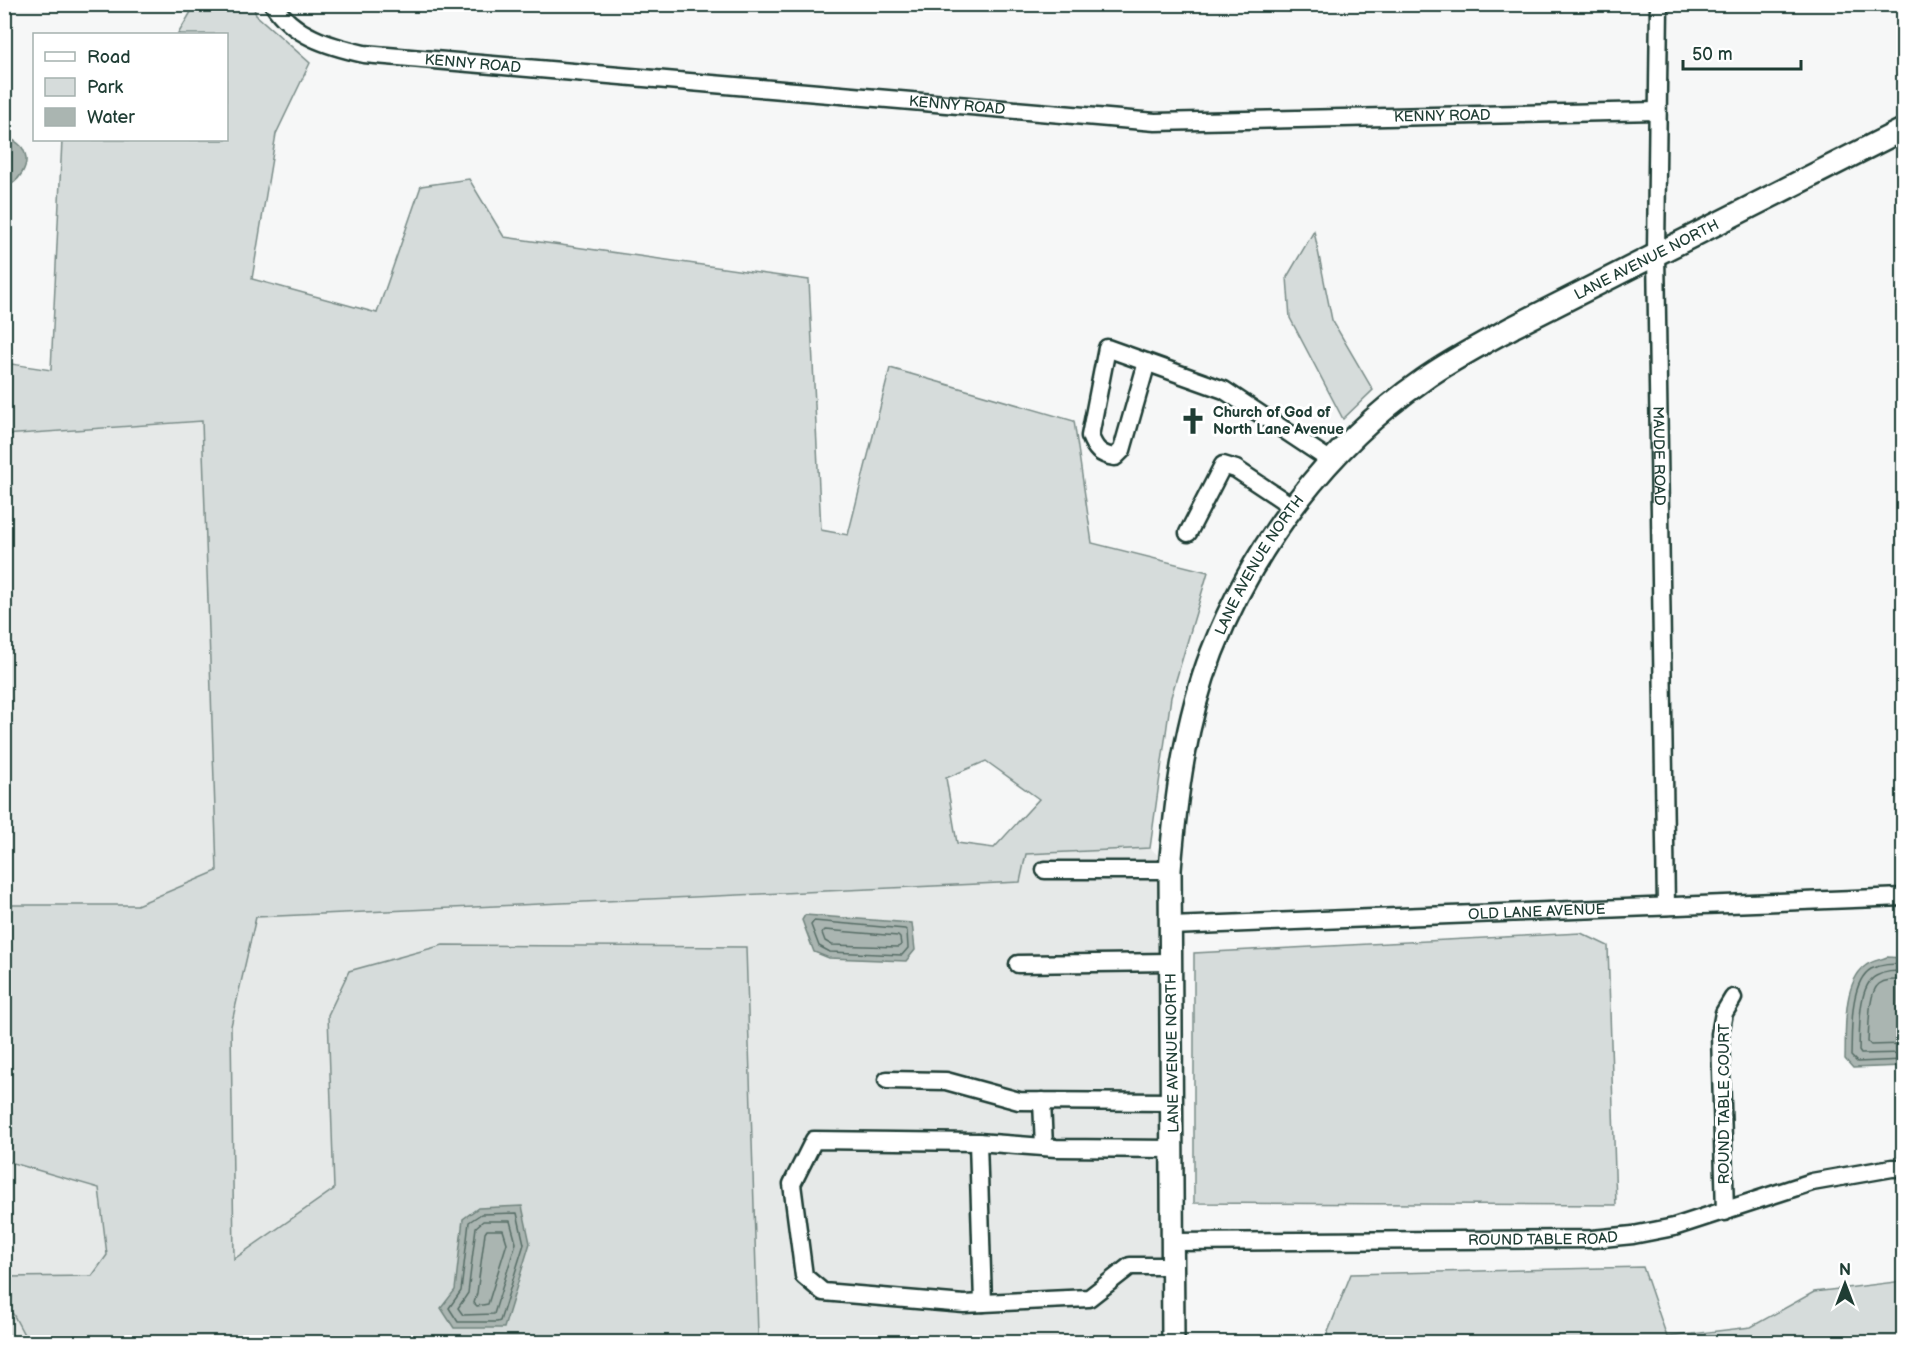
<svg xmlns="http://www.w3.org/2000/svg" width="1908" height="1347" font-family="'Balsamiq Sans',sans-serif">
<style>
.built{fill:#e6e9e8}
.green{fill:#d6dcdb;stroke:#7a8c88;stroke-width:1.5;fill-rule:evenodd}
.water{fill:#aab5b1;stroke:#72857f;stroke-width:1.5}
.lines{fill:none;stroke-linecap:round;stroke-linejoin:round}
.shore{stroke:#576d66;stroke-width:1.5}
.minor-casing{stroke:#1f3d34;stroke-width:21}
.major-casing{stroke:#1f3d34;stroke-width:26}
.minor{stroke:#fff;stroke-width:16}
.major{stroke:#fff;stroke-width:21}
.labels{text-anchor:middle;stroke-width:6;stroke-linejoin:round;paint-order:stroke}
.street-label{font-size:15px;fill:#1f3d34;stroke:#fff}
.poi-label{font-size:15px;font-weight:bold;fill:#1f3d34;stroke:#fff;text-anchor:start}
</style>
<rect width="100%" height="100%" fill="#f6f7f7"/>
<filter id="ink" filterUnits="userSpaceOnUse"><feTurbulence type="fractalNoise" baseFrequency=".0167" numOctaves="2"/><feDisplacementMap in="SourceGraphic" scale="12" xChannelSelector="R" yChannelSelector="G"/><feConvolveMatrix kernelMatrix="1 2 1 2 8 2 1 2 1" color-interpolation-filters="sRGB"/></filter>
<g filter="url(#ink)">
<path class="built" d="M202 421 217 871 137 905H5V435Z
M1150 848 1161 858 1160 1342H764L758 1335 745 947 328 1015 334 1189 234 1259 231 1026 256 917 1020 882 1026 854Z
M6 1161 99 1187 107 1255 92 1276 5 1277Z
M4 1313H13L28 1342H5Z"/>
<path class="green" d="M195 5H253L256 15 310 63 276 134 252 279 377 313 421 186 469 179 504 237 809 280 821 530 848 535 890 368 1074 421 1092 543 1208 572 1171 697 1150 848 1026 854 1020 882 256 917 231 1026 234 1259 334 1189 328 1015 349 971 443 945 746 947 758 1335 764 1342H28L13 1314 5 1313V1277L92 1276 107 1255 99 1188 6 1161 5 1165V905H137L217 871 202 421 4 435 5 363 51 370 62 140H226V34H178ZM986 761 1039 799 994 848 957 843 946 778Z
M1314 231 1332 320 1373 390 1343 419 1290 318 1287 277Z
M1581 933 1608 946 1616 1205 1194 1203V953Z
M1643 1267 1667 1337 1751 1327 1814 1292 1903 1281V1342H1324L1351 1274Z"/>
<path class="water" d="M4 136C11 139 21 143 24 151 31 165 18 184 5 186Z
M805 915 912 923 915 950 906 961 829 958 814 952 802 920Z
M1887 957 1903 958V1066L1853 1068 1845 1059C1846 1032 1842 984 1865 966 1871 961 1880 960 1887 957Z
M522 1206 530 1243 504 1328H454L441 1308 455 1290 463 1219 478 1208Z"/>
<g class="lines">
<path class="shore" d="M814 921 905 929 907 931 908 948 902 955 830 952 819 946 811 925Z
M825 930 898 936 900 938 901 945 898 947 832 945 825 941 822 933Z
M1904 964C1892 964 1881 964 1871 969 1849 982 1852 1033 1851 1056L1857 1062 1904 1060
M1904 971C1894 971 1885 971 1876 976 1857 986 1860 1032 1859 1051L1861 1054 1904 1053
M1904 980C1895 980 1886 979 1879 984 1868 992 1869 1029 1868 1042L1871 1045 1904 1044
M517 1213 524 1244 500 1321 497 1322H458L449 1308 461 1291 469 1222 481 1214Z
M483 1221H510L516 1243 494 1314 463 1315 458 1308 468 1293 476 1227Z
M487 1230H503L507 1243 488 1304 477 1306 474 1303 477 1293 485 1233Z"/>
<defs>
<g id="minor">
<path id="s1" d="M273 4C293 36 329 46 364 54L1155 122 1657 111"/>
<path id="s2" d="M1659 4 1656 253 1666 906"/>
<path d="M1147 362 1122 450 1115 457C1100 455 1095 449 1090 436L1107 348 1224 390 1331 461"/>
<path d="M1188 533 1223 465 1236 469 1293 507"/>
<path d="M1045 870H1170"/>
<path id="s3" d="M1171 926 1904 897"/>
<path d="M1018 964 1171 962"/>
<path d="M887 1080 946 1081 1019 1101 1173 1102"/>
<path d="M1042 1101 1044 1147"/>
<path d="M978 1142 814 1140 792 1184 804 1276 823 1292 964 1304 1089 1298 1130 1266H1174"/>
<path d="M1725 1212 1720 1034 1724 1013 1733 998"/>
<path id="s4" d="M1173 1242 1592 1239 1633 1235 1674 1227 1812 1182 1892 1168H1904"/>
<path d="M983 1303 978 1142 1056 1148 1173 1149"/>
</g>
<g id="major">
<path id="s5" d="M1173 1342 1170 870C1176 796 1185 722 1212 652 1253 546 1329 445 1423 380 1451 360 1482 344 1513 327L1904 129"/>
</g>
</defs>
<use href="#minor" class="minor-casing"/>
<use href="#major" class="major-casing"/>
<use href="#minor" class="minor"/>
<use href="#major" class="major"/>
</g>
</g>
<defs>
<symbol id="church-bare" viewBox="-9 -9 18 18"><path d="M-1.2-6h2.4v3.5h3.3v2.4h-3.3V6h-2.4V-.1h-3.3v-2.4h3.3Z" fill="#1f3d34" stroke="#fff" stroke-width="2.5" paint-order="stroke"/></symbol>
</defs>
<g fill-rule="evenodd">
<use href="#church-bare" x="1174" y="402" width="38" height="38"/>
</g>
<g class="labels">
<g class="street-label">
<text dy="5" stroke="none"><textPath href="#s1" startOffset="216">KENNY ROAD</textPath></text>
<text dy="5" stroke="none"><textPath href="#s1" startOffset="702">KENNY ROAD</textPath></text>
<text dy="5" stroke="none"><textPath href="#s1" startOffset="1188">KENNY ROAD</textPath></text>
<text dy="5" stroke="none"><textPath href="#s5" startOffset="1298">LANE AVENUE NORTH</textPath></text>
<text dy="5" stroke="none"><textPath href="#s2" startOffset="452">MAUDE ROAD</textPath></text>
<text dy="5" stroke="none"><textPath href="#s5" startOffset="794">LANE AVENUE NORTH</textPath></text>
<text dy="5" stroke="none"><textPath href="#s3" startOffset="366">OLD LANE AVENUE</textPath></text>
<text transform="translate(1172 1053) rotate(-91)" y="5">LANE AVENUE NORTH</text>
<text transform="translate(1724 1104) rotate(-90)" y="5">ROUND TABLE COURT</text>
<text dy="5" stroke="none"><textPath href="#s4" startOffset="370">ROUND TABLE ROAD</textPath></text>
</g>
<g class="poi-label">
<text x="1213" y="417">Church of God of<tspan x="1213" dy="17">North Lane Avenue</tspan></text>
</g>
</g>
<rect width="1908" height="1347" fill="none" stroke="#fff" stroke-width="24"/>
<rect x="12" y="12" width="1884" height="1323" fill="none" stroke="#1f3d34" stroke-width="2" filter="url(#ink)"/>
<rect x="33" y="33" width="195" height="108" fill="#ffffff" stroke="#a5b1ae" stroke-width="1.5"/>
<rect x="45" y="52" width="30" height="9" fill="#ffffff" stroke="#a5b1ae" stroke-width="1.5"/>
<text x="87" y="63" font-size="18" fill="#1f3d34">Road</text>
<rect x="45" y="78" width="30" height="18" fill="#d6dcdb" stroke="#a5b1ae" stroke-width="1.5"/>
<text x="87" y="93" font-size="18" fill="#1f3d34">Park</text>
<rect x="45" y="108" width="30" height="18" fill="#aab5b1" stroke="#a5b1ae" stroke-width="1.5"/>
<text x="87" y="123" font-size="18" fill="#1f3d34">Water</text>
<g transform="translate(1845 1284)" stroke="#ffffff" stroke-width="4.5" paint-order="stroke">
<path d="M0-4.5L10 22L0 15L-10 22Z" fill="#1f3d34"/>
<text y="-9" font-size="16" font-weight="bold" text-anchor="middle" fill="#1f3d34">N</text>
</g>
<path d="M1683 60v9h118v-9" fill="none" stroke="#1f3d34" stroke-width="3"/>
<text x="1692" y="60" font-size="18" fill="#1f3d34" stroke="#ffffff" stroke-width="4.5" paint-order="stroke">50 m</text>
</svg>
